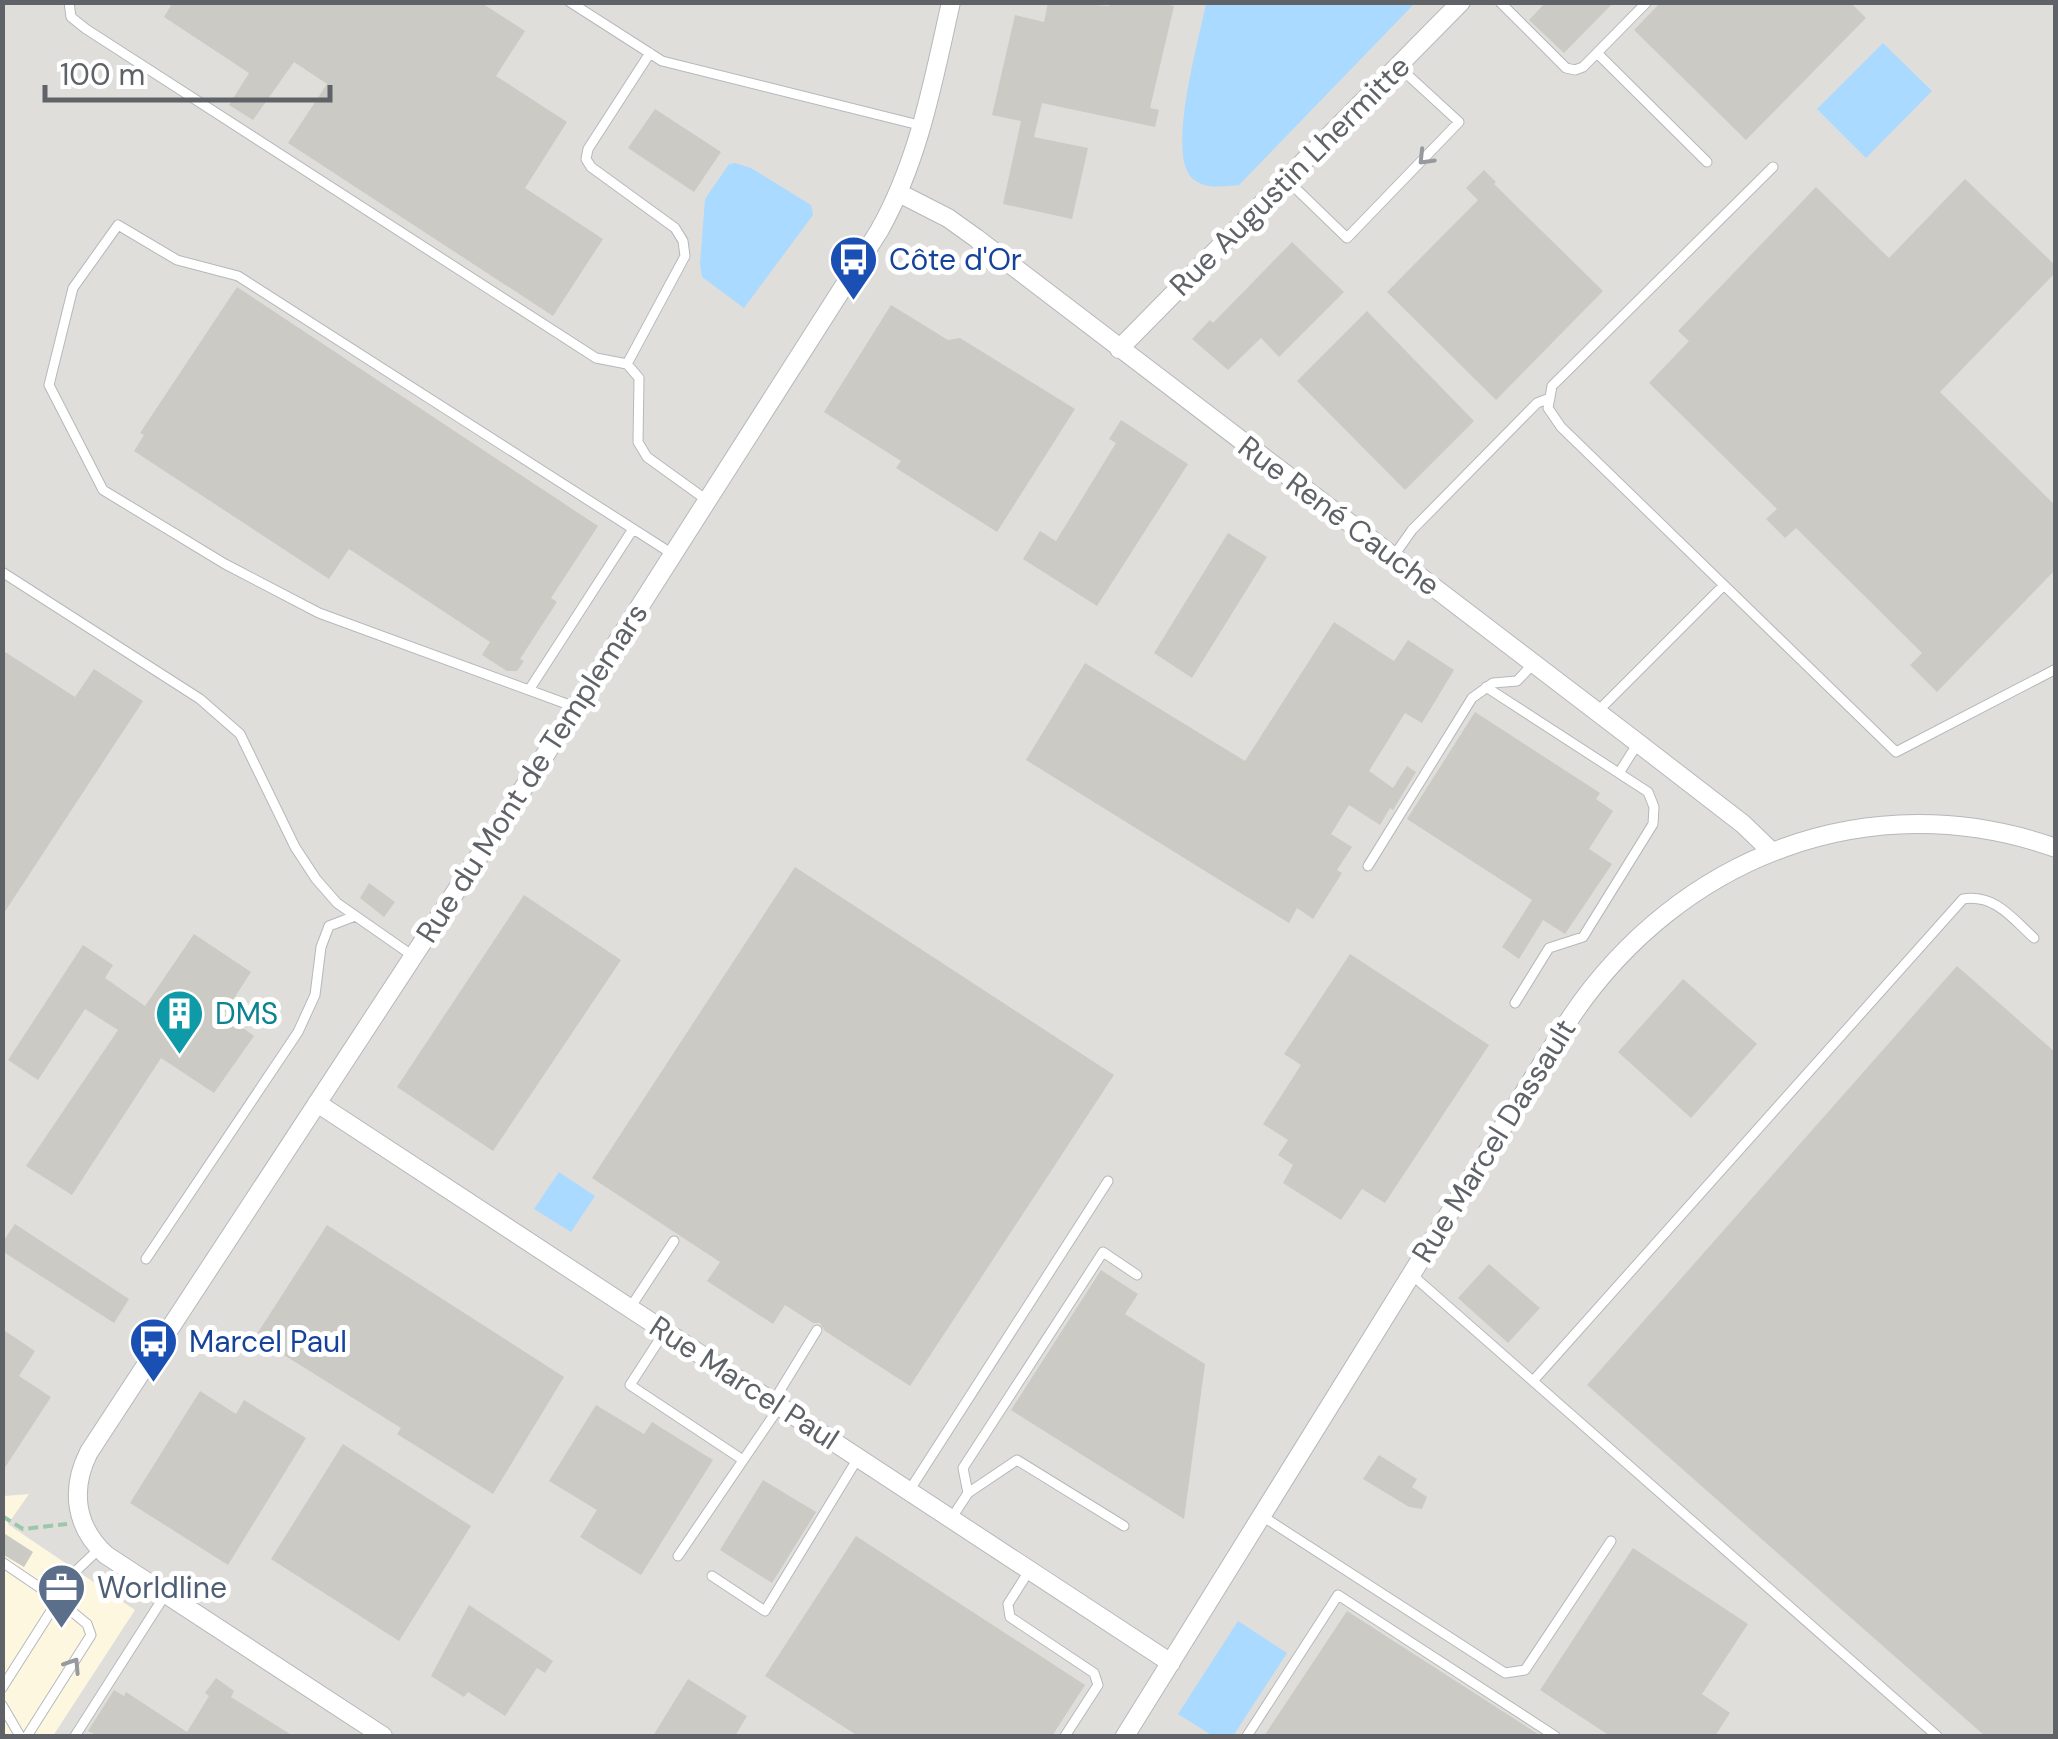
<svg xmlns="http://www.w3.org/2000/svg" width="2058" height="1739" font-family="'DM Sans',sans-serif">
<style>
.commercial{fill:#fef7e0}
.industrial{fill:#e0deda}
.water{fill:#aadaff}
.building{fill:#cccac5}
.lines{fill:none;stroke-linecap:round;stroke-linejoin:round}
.service-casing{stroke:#b5b8bc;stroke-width:11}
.minor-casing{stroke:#b5b8bc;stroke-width:20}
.path{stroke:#9cc7a9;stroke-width:4;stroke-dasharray:10 5;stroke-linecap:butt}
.service{stroke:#fff;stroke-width:9}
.minor{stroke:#fff;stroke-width:18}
.oneway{stroke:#979a9d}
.labels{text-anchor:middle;stroke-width:10;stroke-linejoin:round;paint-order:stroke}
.street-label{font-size:30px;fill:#5f6368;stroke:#fff}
.transit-label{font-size:30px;fill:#164399;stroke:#fff;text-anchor:start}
.culture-label{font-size:30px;fill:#0d838f;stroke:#fff;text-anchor:start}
.service-label{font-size:30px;fill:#4e5e75;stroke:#fff;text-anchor:start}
</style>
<rect width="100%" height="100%" fill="#f1efe8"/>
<path class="commercial" d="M30 1494 8 1525 135 1610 53 1736H3V1496Z"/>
<path class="industrial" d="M3 3H2055V1736H53L135 1610 8 1524 29 1494 3 1496Z"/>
<path class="water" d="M1206 3V2L1415 3 1239 185C1224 186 1206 190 1193 179 1165 156 1200 37 1206 3Z
M1883 43 1932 91 1866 158 1817 109Z
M735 163 751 168 811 205 813 215 744 308 702 277 700 264 705 199 729 164Z
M559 1172 595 1196 571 1232 534 1209Z
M1238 1621 1287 1653 1233 1736H1213L1178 1714Z"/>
<path class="building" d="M173 2H480L525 31 496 76 567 122 525 188 603 239 553 316 288 143 327 84 294 62 253 120 229 105 249 73 164 17Z
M1048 2 1109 6V2H1155L1174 6 1150 108 1159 110 1155 127 1042 103 1034 137 1088 148 1072 219 1003 204 1021 121 992 115 1015 15 1044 22Z
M1546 2H1614L1564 53 1529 20Z
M1661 2H1850L1866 18 1746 140 1634 30Z
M655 109 721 152 694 192 628 148Z
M1484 170 1496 182 1494 184 1603 291 1496 400 1387 292 1478 200 1466 188Z
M1965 179 2056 266V272L1940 392 2056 506V569L1937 692 1910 665 1922 653 1796 528 1785 538 1766 519 1777 509 1649 383 1689 341 1678 331 1816 187 1889 258Z
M1292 242 1344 292 1279 357 1261 338 1228 370 1192 339 1210 320 1213 323Z
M237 287 598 526 551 598 557 602 520 659 524 661 517 671H507L482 655 490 642 349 549 329 579 134 451 144 435 140 433Z
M891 305 948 340 960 338 1075 409 997 532 896 468 901 461 824 412Z
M1367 311 1474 421 1405 490 1297 381Z
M1121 420 1188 464 1097 606 1023 559 1040 531 1056 541 1116 443 1109 439Z
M1228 533 1267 557 1192 678 1154 653Z
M1334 622 1394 661 1408 640 1454 670 1422 723 1405 713 1369 771 1393 788 1407 766 1416 772 1393 810 1390 808 1380 825 1349 805 1331 834 1352 847 1337 870 1342 873 1313 919 1297 908 1289 923 1026 760 1085 663 1245 761Z
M2 650 75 697 94 669 143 701 2 916Z
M1475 712 1600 793 1596 799 1613 811 1589 849 1612 864 1565 934 1543 920 1519 959 1502 947 1532 900 1407 819Z
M795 867 1114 1075 910 1386 825 1331 820 1323H813L785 1305 773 1324 707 1281 720 1262 592 1178Z
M369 883 395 902 384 917 360 898Z
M524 895 621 960 493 1151 397 1087Z
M194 934 251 972 224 1014 254 1036 214 1093 161 1058 72 1195 26 1166 118 1030 85 1009 38 1080 8 1060 83 945 113 965 105 978 145 1006Z
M1350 954 1489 1045 1385 1203 1362 1189 1341 1220 1283 1183 1293 1165 1278 1155 1288 1140 1263 1124 1301 1065 1284 1054Z
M1957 966 2056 1053V1736H1985L1587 1385Z
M1683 979 1757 1044 1691 1118 1618 1052Z
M15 1224 129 1299 114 1323 2 1251V1243Z
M327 1225 564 1377 493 1494 397 1434 401 1428 255 1337Z
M1489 1264 1540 1308 1508 1343 1458 1298Z
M1101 1270 1138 1294 1125 1314 1205 1364 1184 1519 1011 1410Z
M2 1329 35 1351 19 1376 51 1397 2 1472Z
M200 1391 236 1414 244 1400 306 1438 228 1565 130 1503Z
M596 1405 644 1434 652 1422 713 1460 641 1575 580 1537 597 1510 549 1481Z
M343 1444 471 1526 399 1641 271 1559Z
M1379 1455 1417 1479 1412 1487 1427 1497 1422 1509 1409 1507 1363 1479Z
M763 1480 816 1512 772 1583 720 1550Z
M2 1532 33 1552 24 1567 2 1554Z
M856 1536 1085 1685 1052 1736H858L765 1676Z
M1633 1548 1748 1624 1702 1694 1730 1713 1715 1736H1610L1540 1690Z
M469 1605 553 1661 545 1673 537 1668 505 1716 468 1692 464 1697 431 1676Z
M1347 1611 1541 1736H1264Z
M216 1678 234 1691 231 1697 293 1736H98L88 1731 114 1690 124 1696 126 1692 187 1732 209 1696 205 1693Z
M688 1679 747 1716 735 1736H653Z"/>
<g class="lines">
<defs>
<path id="service" d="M69 2 71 17 86 29 596 358 627 364 639 378 638 442 647 457 708 501
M570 2 662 61 923 126
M1500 2 1566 68 1575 70 1583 67 1647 2
M1597 53 1707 162
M1773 167 1552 386 1548 408 1561 427 1896 752 2056 669
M1287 180 1347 238 1459 122 1398 66
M627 364 685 256 683 241 675 228 591 167 586 159 588 149 650 53
M1393 557 1412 530 1537 403 1550 398
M2 572 200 699 240 734 295 847 316 879 337 903 413 956
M1486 687 1648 792 1654 807 1653 824 1583 937 1549 948 1515 1003
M529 690 633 529
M575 707 319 613 225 564 103 490 49 385 73 288 118 225 177 260 238 276 674 555
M1597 712 1723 586
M1619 773 1638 743
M1368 866 1472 698 1493 683 1517 681 1533 664
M146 1259 298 1032 315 995 321 947 329 926 355 916
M1411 1274 1937 1736
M630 1308 674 1241
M665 1331 630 1385 743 1460
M1533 1381 1963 899C1995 894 2012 918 2034 938
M773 1402 817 1330
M909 1491 1108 1181
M968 1493 1017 1460 1124 1526
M1262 1516 1505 1673 1525 1670 1611 1541
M951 1519 968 1493 963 1468 1103 1252 1137 1275
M678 1556 780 1406
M2 1562 58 1600 77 1570 99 1549
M1029 1571 1008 1604 1010 1617 1094 1673 1098 1685 1065 1736
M712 1576 765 1611 858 1458
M2 1688 58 1600 87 1624 91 1635 27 1736
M2 1705 20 1736
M75 1736 165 1595
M1247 1736 1338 1595 1555 1736"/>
<path id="minor" d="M899 193 948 218 976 238 1638 743 1743 824 1771 851
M1119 349 1461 2
M317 1103 1171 1663
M383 1736 106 1555C75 1527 70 1489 89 1452L547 752 879 231C919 160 933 82 951 2
M1125 1736 1571 1017C1679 857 1869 782 2056 848"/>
</defs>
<use href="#service" class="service-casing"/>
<use href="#minor" class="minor-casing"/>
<path class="path" d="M2 1516 23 1529 67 1524"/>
<use href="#service" class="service"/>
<use href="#minor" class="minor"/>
</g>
<defs><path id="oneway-chevron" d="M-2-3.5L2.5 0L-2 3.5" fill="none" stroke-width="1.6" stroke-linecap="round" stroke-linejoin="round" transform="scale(2.5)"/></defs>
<g class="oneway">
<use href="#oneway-chevron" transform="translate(1425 158) rotate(134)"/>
<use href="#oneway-chevron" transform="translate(73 1665) rotate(-57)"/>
</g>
<defs>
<symbol id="bus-pin" viewBox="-11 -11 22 30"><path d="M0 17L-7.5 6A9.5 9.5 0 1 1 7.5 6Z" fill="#1a4fb4" stroke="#fff"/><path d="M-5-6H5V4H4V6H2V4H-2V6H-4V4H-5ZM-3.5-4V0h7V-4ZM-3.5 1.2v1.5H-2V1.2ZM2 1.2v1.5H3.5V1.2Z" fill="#fff"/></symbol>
<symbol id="building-pin" viewBox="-11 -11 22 30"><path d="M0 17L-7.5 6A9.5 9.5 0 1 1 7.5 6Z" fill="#0f9aa8" stroke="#fff"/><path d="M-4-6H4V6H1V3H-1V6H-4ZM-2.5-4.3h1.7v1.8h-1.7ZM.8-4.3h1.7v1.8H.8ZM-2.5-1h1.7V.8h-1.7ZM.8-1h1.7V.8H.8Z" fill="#fff"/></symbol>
<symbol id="office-pin" viewBox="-11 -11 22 30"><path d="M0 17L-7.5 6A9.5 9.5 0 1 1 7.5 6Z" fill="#5c6f8a" stroke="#fff"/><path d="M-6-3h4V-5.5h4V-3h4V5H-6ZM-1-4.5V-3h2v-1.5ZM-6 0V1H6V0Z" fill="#fff"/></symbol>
</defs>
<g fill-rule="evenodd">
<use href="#bus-pin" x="826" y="232" width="55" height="75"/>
<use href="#building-pin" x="152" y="986" width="55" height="75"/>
<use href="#bus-pin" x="126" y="1314" width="55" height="75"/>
<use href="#office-pin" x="34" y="1560" width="55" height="75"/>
</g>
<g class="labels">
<g class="street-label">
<text transform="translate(1290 176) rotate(-45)" y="10">Rue Augustin Lhermitte</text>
<text transform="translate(1339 516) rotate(37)" y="10">Rue René Cauche</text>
<text transform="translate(532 773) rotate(-57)" y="10">Rue du Mont de Templemars</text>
<text transform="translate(1494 1141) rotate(-58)" y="10">Rue Marcel Dassault</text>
<text transform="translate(744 1383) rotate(33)" y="10">Rue Marcel Paul</text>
</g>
<g class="transit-label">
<text x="889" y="270">Côte d'Or</text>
<text x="189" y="1352">Marcel Paul</text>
</g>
<g class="culture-label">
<text x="215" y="1024">DMS</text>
</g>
<g class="service-label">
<text x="97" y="1598">Worldline</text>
</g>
</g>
<rect width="2058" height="1739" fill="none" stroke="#5f6368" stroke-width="10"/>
<path d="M45 85v15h285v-15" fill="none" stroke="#5f6368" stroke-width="5"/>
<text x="60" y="85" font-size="30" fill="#5f6368" stroke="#ffffff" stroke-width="8" paint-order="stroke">100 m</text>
</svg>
